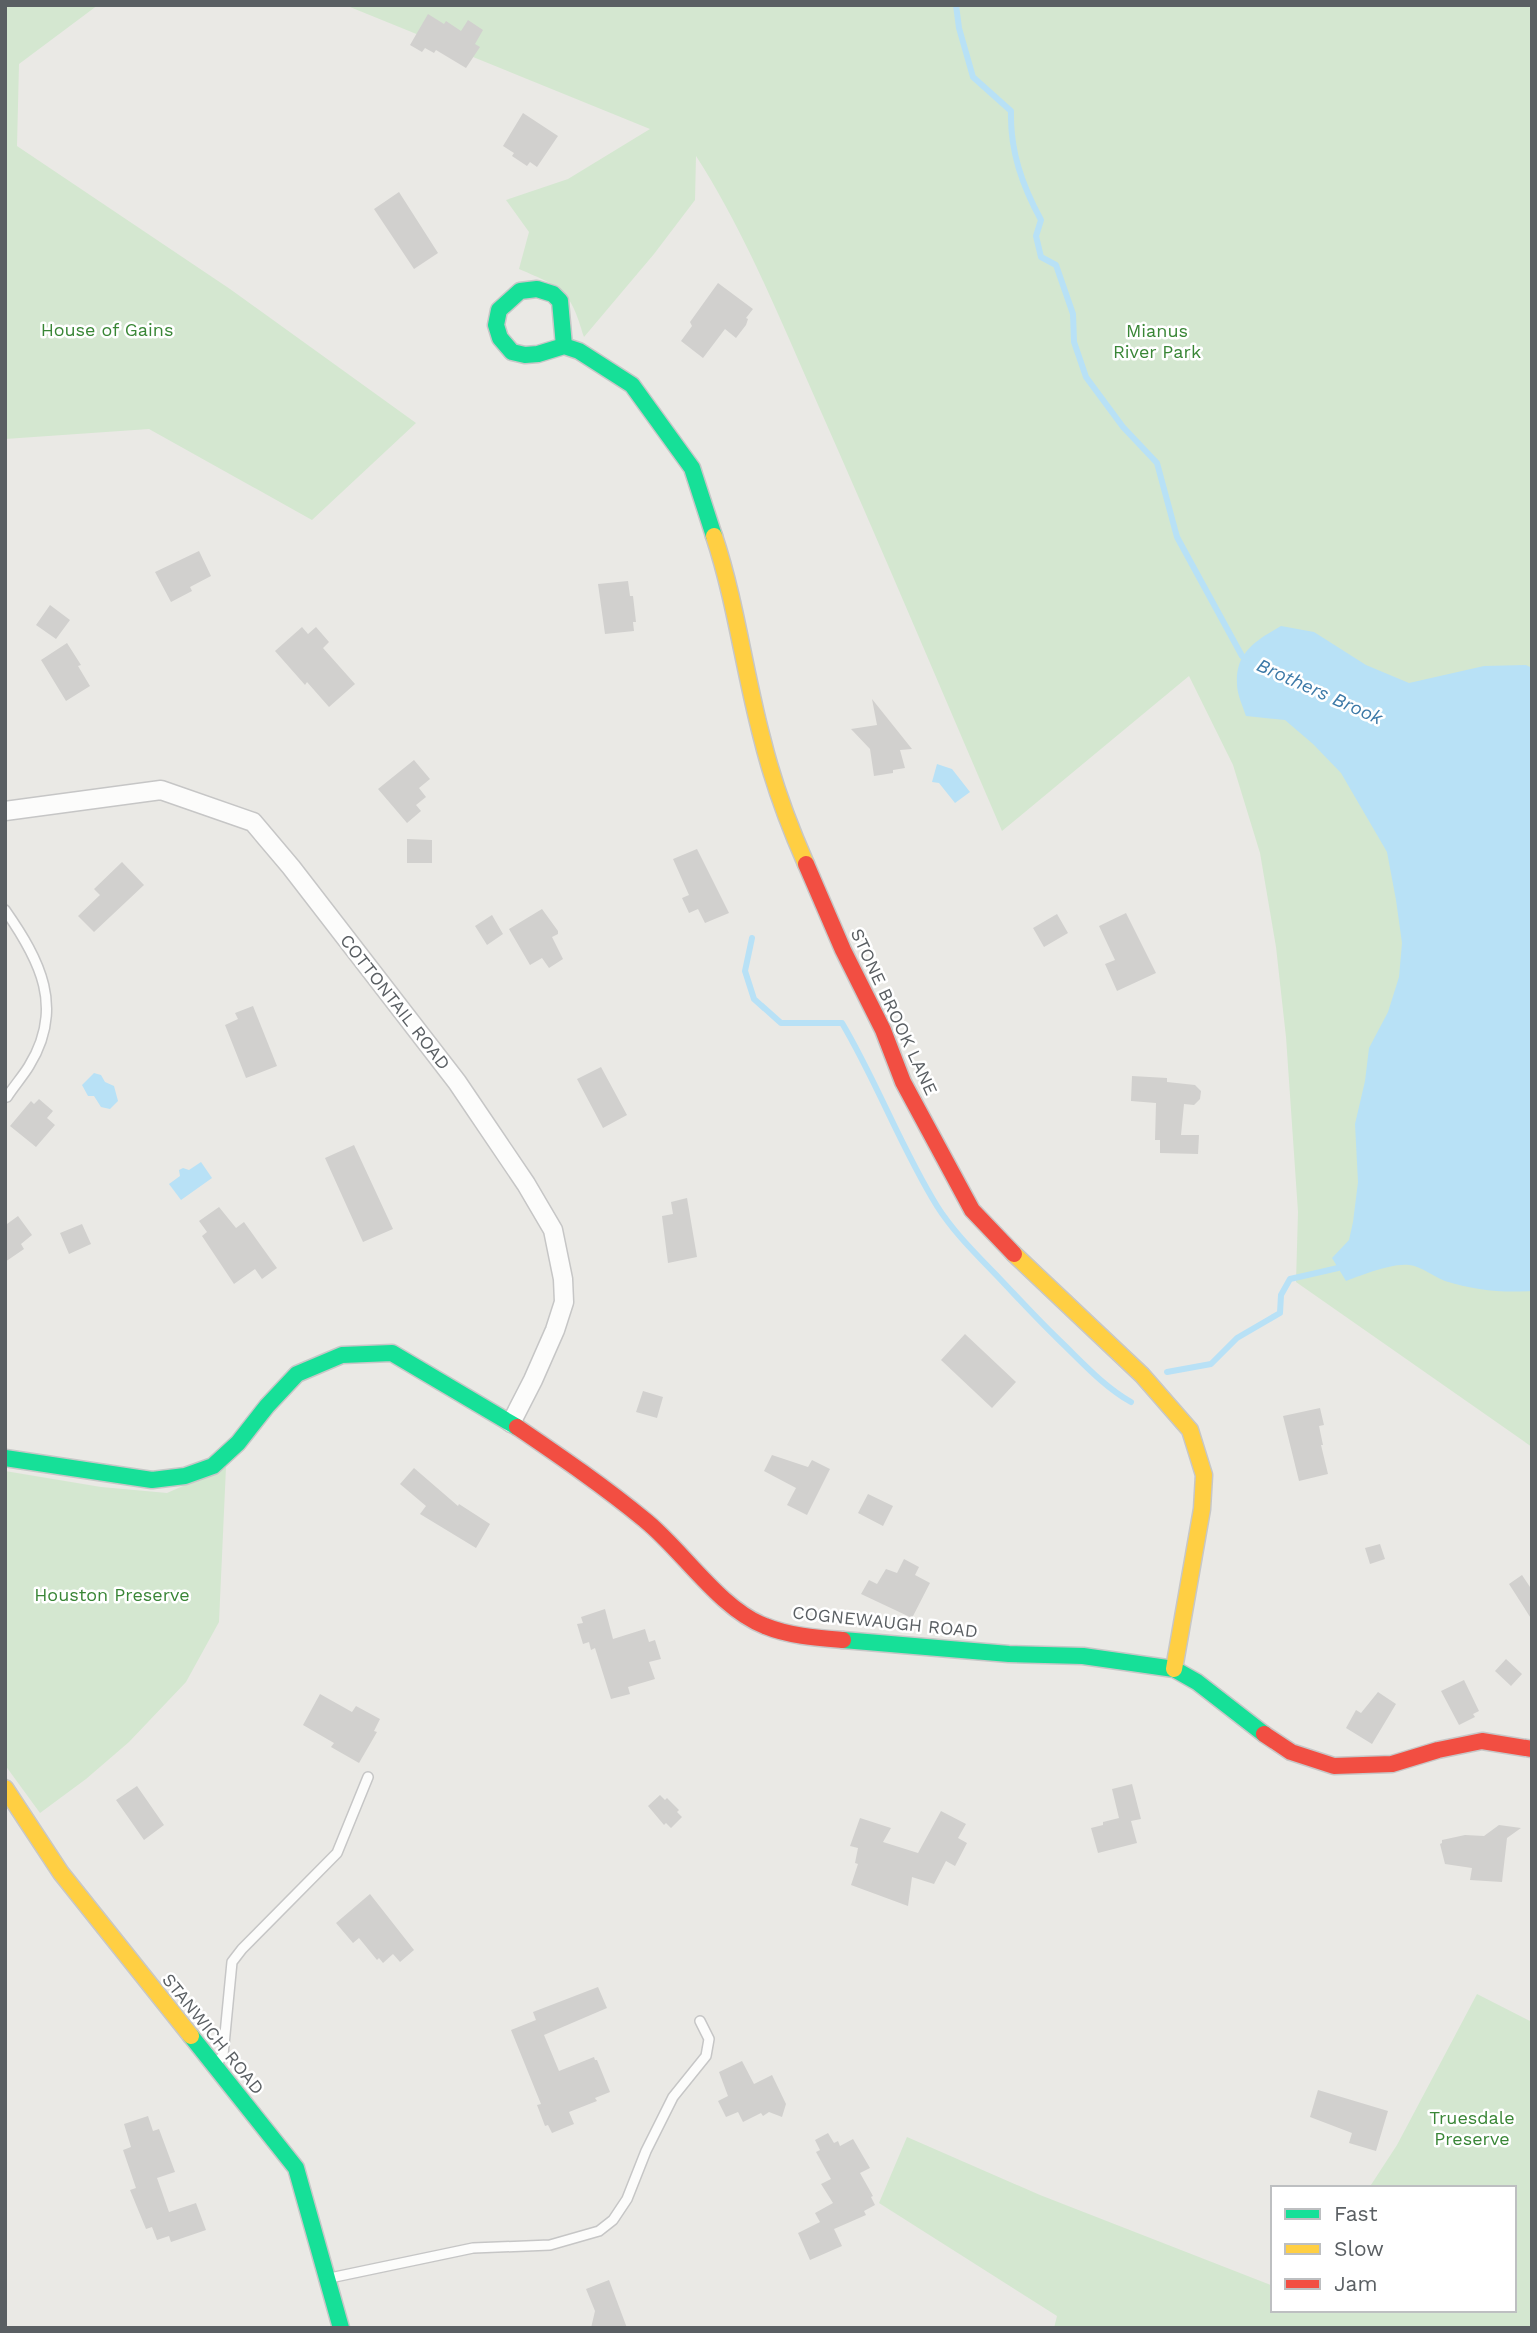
<svg xmlns="http://www.w3.org/2000/svg" width="1537" height="2333" font-family="'Work Sans',sans-serif">
<style>
.green{fill:#d4e7d0}
.water{fill:#b8e1f6}
.lines{fill:none;stroke-linecap:round;stroke-linejoin:round}
.stream{stroke:#b8e1f6;stroke-width:6}
.building{fill:#d1d0ce}
.lane-casing{stroke:#c6c6c6;stroke-width:12}
.street-casing{stroke:#c6c6c6;stroke-width:21}
.fast-casing{stroke:#c7c7c7;stroke-width:19}
.slow-casing{stroke:#c7c7c7;stroke-width:19}
.jam-casing{stroke:#c7c7c7;stroke-width:19}
.lane{stroke:#fcfcfb;stroke-width:9}
.street{stroke:#fcfcfb;stroke-width:18}
.fast{stroke:#16e098;stroke-width:16}
.slow{stroke:#ffcf43;stroke-width:16}
.jam{stroke:#f24e42;stroke-width:16}
.labels{text-anchor:middle;stroke-width:5;stroke-linejoin:round;paint-order:stroke}
.park-label{font-size:18px;fill:#398636;stroke:#fff}
.street-label{font-size:18px;fill:#5a5f63;stroke:#fff}
.water-label{font-size:19px;font-style:italic;fill:#3c79a7;stroke:#fff}
</style>
<rect width="100%" height="100%" fill="#eae9e5"/>
<path class="green" d="M5 5H98L19 64 17 146 230 289 416 423 312 520 149 429 5 439Z
M345 5H1532V1447L1296 1282 1298 1212 1286 1037 1276 947 1260 853 1233 765 1189 676 1002 831C940 687 879 542 815 398 779 317 745 232 696 156L695 200 654 254 584 337C570 289 563 288 519 269L529 232 506 200 568 179 650 129Z
M226 1467 219 1622 186 1682 129 1742 86 1779 40 1813 5 1765V1471L101 1487 167 1493Z
M1477 1994 1532 2022V2328H1054L1057 2316 879 2203 907 2137 1040 2195 1273 2286V2310H1514V2188H1369L1397 2145Z"/>
<path class="water" d="M1281 626 1314 632 1366 665 1409 683 1484 666 1526 665 1532 668V1291C1501 1293 1474 1290 1445 1281 1434 1277 1421 1266 1409 1265 1392 1263 1362 1275 1346 1281L1332 1258 1349 1240 1353 1222 1358 1182 1355 1124 1365 1081 1369 1048 1388 1012 1399 977 1402 943 1396 900 1387 852 1341 773 1313 744 1285 720 1246 716C1243 707 1237 694 1237 684 1235 652 1257 640 1281 626Z
M937 764 952 769 970 792 955 803 939 783 932 782Z
M94 1073 101 1075 105 1082 114 1086 118 1101 110 1109 101 1107 94 1096H88L82 1085Z
M201 1162 212 1178 181 1200 169 1184 180 1176 179 1170 183 1168 189 1170Z"/>
<g class="lines">
<path class="stream" d="M956 5 959 28 973 77 1011 111C1010 151 1022 185 1041 220L1036 236 1041 257 1056 265 1073 314 1074 342 1086 377 1123 427 1157 463 1177 537 1242 656 1247 658
M752 938 745 971 754 999 781 1023H842C877 1082 901 1148 937 1206 954 1233 978 1256 1000 1279 1019 1299 1038 1320 1059 1340 1082 1362 1103 1386 1131 1402
M1167 1372 1211 1364 1237 1338 1280 1313 1281 1295 1290 1279 1338 1268 1341 1264"/>
</g>
<path class="building" d="M428 14 444 24 446 21 461 31 468 20 483 30 475 44 480 47 466 68 436 50 434 53 425 48 422 52 410 45Z
M523 113 558 136 537 167 530 162 527 166 512 156 514 153 503 146Z
M399 192 438 253 414 269 374 209Z
M718 283 753 309 746 318 748 319 746 325 736 338 725 329 703 358 681 341 692 326 690 322Z
M199 551 211 576 190 587 192 591 171 602 155 572Z
M628 581 630 596H633L636 622H633L634 631 605 634 598 584Z
M50 605 70 620 56 639 36 625Z
M302 627 308 634 316 627 329 642 323 648 355 684 329 707 307 682 305 685 275 651Z
M67 643 81 665 78 666 90 686 66 701 41 660Z
M872 699 912 749 900 750 905 768 893 770V773L874 776 870 749 851 729 877 725Z
M414 760 430 779 419 788 426 797 416 805 421 811 407 823 378 789Z
M407 839 432 840V863H407Z
M697 849 729 913 705 923 698 909 689 913 682 898 689 895 673 859Z
M122 862 144 885 94 932 78 916 100 895 94 889Z
M542 909 558 931V934L552 937 563 959 549 968 542 958 530 965 509 929Z
M1126 913 1156 973 1117 991 1105 964 1115 960 1099 926Z
M1057 914 1068 933 1044 947 1033 928Z
M492 915 503 934 487 945 475 926Z
M253 1006 277 1066 246 1078 225 1025 238 1019 235 1013Z
M601 1067 627 1115 603 1128 577 1079Z
M1132 1076 1167 1078V1082L1195 1085 1201 1091 1200 1099 1194 1105 1184 1104 1181 1135H1199L1198 1154 1160 1153V1140H1155L1156 1103 1131 1101Z
M39 1099 53 1111 47 1118 55 1125 36 1147 10 1126 31 1101 34 1104Z
M354 1145 393 1229 363 1242 325 1158Z
M687 1198 697 1257 668 1263 662 1216 673 1214 671 1202Z
M219 1207 236 1228 244 1222 277 1268 262 1279 255 1269 234 1284 202 1236 207 1232 199 1221Z
M18 1216 32 1235 21 1244 24 1249 5 1262V1222L7 1224Z
M82 1224 91 1244 69 1254 60 1233Z
M965 1334 1016 1382 992 1408 941 1360Z
M643 1391 663 1397 657 1418 636 1412Z
M1320 1408 1324 1425 1319 1426 1323 1445H1321L1328 1474 1299 1481 1283 1416Z
M772 1455 808 1467 812 1460 830 1469 807 1515 787 1505 796 1488 764 1471Z
M414 1468 458 1506 459 1504 490 1524 476 1548 420 1514 426 1506 400 1484Z
M868 1494 893 1506 883 1526 858 1513Z
M1380 1544 1385 1559 1370 1564 1365 1548Z
M904 1559 919 1567 915 1575 930 1583 912 1618 861 1594 869 1580 877 1584 886 1569 897 1573Z
M1522 1575 1532 1590V1620L1509 1584Z
M605 1609 613 1639 645 1629 649 1642 655 1640 661 1659 649 1662 655 1679 628 1687 630 1694 611 1699 595 1648 591 1650 589 1642 583 1644 577 1624 583 1623 581 1617Z
M1506 1659 1522 1674 1511 1686 1495 1671Z
M1464 1680 1479 1711 1473 1714 1475 1717 1459 1725 1441 1691Z
M1378 1692 1396 1704 1372 1744 1346 1728 1356 1710 1361 1713Z
M320 1694 352 1712 356 1706 380 1719 374 1731 377 1732 359 1763 331 1747 334 1743 303 1725Z
M1132 1784 1141 1819 1131 1821 1137 1843 1098 1853 1091 1828 1103 1825V1822L1119 1818 1112 1789Z
M137 1786 164 1825 144 1840 116 1800Z
M660 1795 665 1800 667 1798 679 1810 677 1812 682 1817 671 1828 666 1823 664 1825 648 1806Z
M941 1811 966 1824 958 1838 967 1843 955 1866 946 1861 934 1884 912 1877 908 1906 851 1885 858 1864 855 1863 858 1848 850 1846 860 1818 891 1828 883 1842 918 1853Z
M1499 1825 1521 1828 1507 1838 1502 1882 1470 1880 1472 1868 1445 1864 1440 1844 1442 1843V1840L1465 1835 1484 1836Z
M370 1894 414 1950 400 1962 393 1954 383 1963 379 1958 377 1960 359 1938 353 1943 336 1923Z
M598 1987 607 2008 544 2035 559 2071 594 2057 595 2060H597L610 2092 595 2098 597 2101 569 2112 574 2124 552 2133 548 2125 545 2126 537 2105 541 2104 511 2030 536 2020 533 2012Z
M742 2061 754 2084 772 2075 786 2104 782 2117 769 2112 763 2116 761 2113 743 2122 738 2112 726 2117 718 2101 728 2096 719 2072Z
M1318 2090 1388 2111 1376 2151 1349 2143 1352 2133 1310 2117Z
M148 2116 153 2131 159 2129 175 2172 157 2178 169 2212 196 2203 206 2230 171 2242 169 2236 157 2240 152 2227 146 2229 130 2190 136 2188 123 2150 131 2147 124 2124Z
M828 2133 834 2143 838 2141 840 2146 853 2139 870 2168 860 2173 873 2196 871 2197 875 2205 864 2211 866 2215 834 2229 842 2246 810 2260 798 2233 820 2222 815 2213 833 2203 821 2184 831 2179 816 2152 820 2150 815 2140Z
M609 2280 627 2328H591L595 2311 586 2289Z"/>
<g class="lines">
<defs>
<path id="lane" d="M5 910C40 960 65 1008 29 1066 23 1076 14 1086 7 1097
M217 2063 223 2055 232 1962 242 1949 337 1853 368 1777
M330 2278 473 2248 550 2245 599 2231 613 2220 627 2199 646 2151 673 2097 706 2056 709 2039 700 2021"/>
<path id="street" d="M5 811 161 790 253 822 291 867 457 1082 526 1184 553 1230 563 1279 564 1302 555 1330 533 1380 511 1423"/>
<path id="fast" d="M564 346 560 301 553 294 537 289 520 291 499 310 496 325 500 338 512 352 525 355 538 354 564 346 579 351 632 385 692 468 714 536
M5 1458 152 1480 185 1476 213 1466 238 1443 267 1406 297 1374 342 1355 392 1353 517 1427
M843 1640 1009 1654 1083 1656 1174 1669 1197 1682 1264 1734
M191 2036 296 2168 341 2328"/>
<path id="slow" d="M714 536C736 602 744 671 762 738 773 783 787 821 806 864
M1014 1254 1142 1375 1190 1430 1204 1475 1202 1509 1174 1669
M5 1788 61 1873 191 2036"/>
<path id="jam" d="M806 864 843 950 883 1030 903 1082 972 1210 1014 1254
M517 1427C561 1457 605 1487 646 1521 683 1551 720 1609 765 1626 789 1636 818 1638 843 1640
M1264 1734 1291 1752 1334 1766 1392 1764 1438 1750 1482 1741 1532 1749"/>
</defs>
<use href="#lane" class="lane-casing"/>
<use href="#street" class="street-casing"/>
<use href="#fast" class="fast-casing"/>
<use href="#slow" class="slow-casing"/>
<use href="#jam" class="jam-casing"/>
<use href="#lane" class="lane"/>
<use href="#street" class="street"/>
<use href="#fast" class="fast"/>
<use href="#slow" class="slow"/>
<use href="#jam" class="jam"/>
</g>
<g class="labels">
<g class="park-label">
<text x="107" y="336">House of Gains</text>
<text x="1157" y="337">Mianus<tspan x="1157" dy="21">River Park</tspan></text>
<text x="112" y="1601">Houston Preserve</text>
<text x="1472" y="2124">Truesdale<tspan x="1472" dy="21">Preserve</tspan></text>
</g>
<g class="street-label">
<text transform="translate(395 1002) rotate(52)" y="6">COTTONTAIL ROAD</text>
<text transform="translate(894 1012) rotate(65)" y="6">STONE BROOK LANE</text>
<text transform="translate(885 1622) rotate(6)" y="6">COGNEWAUGH ROAD</text>
<text transform="translate(213 2034) rotate(51)" y="6">STANWICH ROAD</text>
</g>
<g class="water-label">
<text transform="translate(1320 691) rotate(24)" y="7">Brothers Brook</text>
</g>
</g>
<rect width="1537" height="2333" fill="none" stroke="#5a5f63" stroke-width="14"/>
<rect x="1271" y="2186" width="245" height="126" fill="#ffffff" stroke="#bdbfc1" stroke-width="2"/>
<rect x="1285" y="2209" width="35" height="10" fill="#16e098" stroke="#bdbfc1" stroke-width="2"/>
<text x="1334" y="2221" font-size="21" fill="#5a5f63">Fast</text>
<rect x="1285" y="2244" width="35" height="10" fill="#ffcf43" stroke="#bdbfc1" stroke-width="2"/>
<text x="1334" y="2256" font-size="21" fill="#5a5f63">Slow</text>
<rect x="1285" y="2279" width="35" height="10" fill="#f24e42" stroke="#bdbfc1" stroke-width="2"/>
<text x="1334" y="2291" font-size="21" fill="#5a5f63">Jam</text>
</svg>
